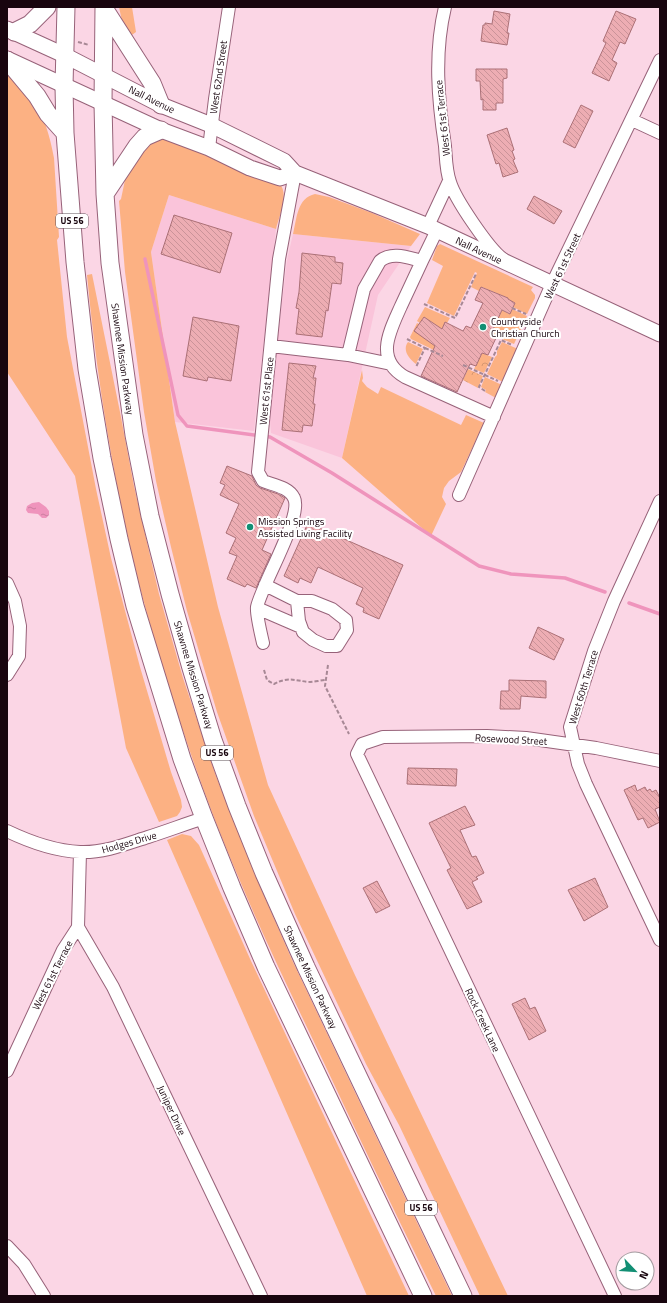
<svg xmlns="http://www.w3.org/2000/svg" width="667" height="1303" font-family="'Titillium Web',sans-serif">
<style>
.built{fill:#fac4da}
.grass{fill:#fcb183}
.park{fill:url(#park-crowns)}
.water{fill:url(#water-ripples)}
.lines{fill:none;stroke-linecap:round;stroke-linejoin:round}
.stream{stroke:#ef94bc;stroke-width:3.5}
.building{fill:url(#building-back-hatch);stroke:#ab7076}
.minor-casing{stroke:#976279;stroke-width:14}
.major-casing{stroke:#976279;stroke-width:17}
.highway-casing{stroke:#976279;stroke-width:19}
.path{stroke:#a78895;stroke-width:2;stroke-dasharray:4 2;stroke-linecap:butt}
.minor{stroke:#fff;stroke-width:12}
.major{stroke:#fff;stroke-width:15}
.highway{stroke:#fff;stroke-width:17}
.poi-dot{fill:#128f74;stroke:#fff;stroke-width:1.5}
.labels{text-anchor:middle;stroke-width:4;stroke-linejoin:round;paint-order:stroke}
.shield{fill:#fff;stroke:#5d5056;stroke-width:1}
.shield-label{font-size:9px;font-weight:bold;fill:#18050e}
.street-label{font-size:10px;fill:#18050e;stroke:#fff}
.poi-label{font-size:10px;fill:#18050e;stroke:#fff;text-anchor:start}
</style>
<defs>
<pattern id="park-crowns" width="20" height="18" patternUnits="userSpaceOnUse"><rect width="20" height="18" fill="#fcb183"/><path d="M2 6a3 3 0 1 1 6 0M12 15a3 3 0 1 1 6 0" fill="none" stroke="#d79770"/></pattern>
<pattern id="water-ripples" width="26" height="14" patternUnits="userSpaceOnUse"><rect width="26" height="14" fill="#ef94bc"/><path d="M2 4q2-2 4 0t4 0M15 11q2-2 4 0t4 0" fill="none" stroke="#cc7ea0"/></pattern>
<pattern id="building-back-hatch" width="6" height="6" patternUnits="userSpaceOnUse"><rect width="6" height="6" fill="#edadb3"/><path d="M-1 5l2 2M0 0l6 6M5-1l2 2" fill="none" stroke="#ca9399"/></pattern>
</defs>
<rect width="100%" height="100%" fill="#fbd6e5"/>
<path class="built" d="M169 195 276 229 254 431 175 422 151 252Z
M293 234 411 246 378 295 342 458 271 433 269 410 287 260Z"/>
<path class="grass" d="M119 7H132L136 32 129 37 122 21Z
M7 74C15 81 23 88 30 96 44 113 50 137 54 158L59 237 57 240 67 337 96 489 111 558 140 667 171 772 181 800 182 807 180 812 177 816 159 822 126 748 75 476 7 372Z
M164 139 279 183C290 194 279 216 276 229L169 195 151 252 175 422 218 607 268 785 354 973 508 1296H480L399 1125 366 1064 295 914 254 816 217 712 187 611 171 547 156 481 144 412 125 272 119 201 121 199 125 180 145 148C150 142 157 140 164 139Z
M315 194 329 197 372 213 420 234 411 246 293 234C297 218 297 198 315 194Z
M440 244 533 287 531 290 535 295V298L527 314 513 307 515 303 508 299V298L482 287 479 291 471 287 477 273 475 272 454 316 427 303 443 266 432 260 437 246Z
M92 274 120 412 134 486 149 551 159 594 183 678 216 776 255 875 293 962 452 1296H436C398 1219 361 1142 325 1065 296 1004 266 943 240 881 212 817 188 749 167 681 125 550 100 413 87 275Z
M425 307 450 318 447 323 445 322 442 329 424 317 420 323 417 321Z
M512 309 527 316 514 344 497 337 496 338 490 336 502 310 509 314Z
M417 323 419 324 443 351 442 354 411 339 410 337Z
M408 342 423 349 416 364C409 359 402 350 408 342Z
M502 342 518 349 503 382 487 374 495 357 497 355V351Z
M362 370 363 378 362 381 367 387 378 394 381 387 461 425 466 415 484 423 461 472 449 481 444 488 442 497 446 504 431 536 342 458Z
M485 377 502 385 496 398 485 392 486 390 481 387Z
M182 834 191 836 199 845 251 961 409 1296H367L167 840Z"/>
<path class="park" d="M482 353 492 357 484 373 474 369Z
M468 369 483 376 478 388 463 380Z"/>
<path class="water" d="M39 502 46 507 49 511V515L46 518H42L38 514 28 513 26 510 27 506 32 503Z"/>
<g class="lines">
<path class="stream" d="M145 259 178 415 187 426 270 437 332 473 479 566 511 574 565 578 605 592
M629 603 660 614"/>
</g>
<path class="building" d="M494 11 510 14 507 33H509L507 45 481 41 483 25H485V23L492 24Z
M616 11 636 19 625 44 620 42 612 60 617 63 609 81 592 73 606 43 603 41Z
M476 69H507V78L503 79V103H496V110H483V99L481 100 480 81H476Z
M581 105 593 111 575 148 563 142Z
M507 128 514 150 512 151 515 159 513 160 518 172 503 177 499 163 496 164 487 135Z
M534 196 562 211 554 224 527 209Z
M174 215 232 233 220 273 161 254Z
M302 253 335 257V262L343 263 341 284 332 283 328 311 326 310 322 337 296 334 299 309 296 308 299 292Z
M481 287 508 298V299L515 303 510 314 502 310 490 336 496 338 488 355 482 353 476 366 470 364 457 392 421 376 435 346 414 331 424 317 442 329 445 322 463 331 466 326 471 328 483 303 475 300Z
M193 317 239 326 231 381 208 377 207 381 183 376Z
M289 363 316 366 313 378H316L313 404H315L312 426 303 425 302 432 282 430Z
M227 466 252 476 256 485 260 488 278 494 285 498 262 550 271 554 256 588 247 584 245 587 227 579 237 556 229 553 236 538 226 533 239 504 220 495 225 485 220 483Z
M308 523 403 565 379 619 363 612 364 608 356 604 363 588 318 567 311 583 300 578 298 583 284 576Z
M538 627 564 639 554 660 529 648Z
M509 680 546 681V698L521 696 520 709H500L501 691H509Z
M408 768 457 769 456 786 407 784Z
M635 785 637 791 645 787 647 791 650 789 652 792 656 790 660 798V807L655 809 660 822 648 828 643 818 638 820 624 790Z
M465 806 475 825 460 830 472 857 476 856 484 873 476 877 478 879 472 882 482 902 467 909 447 870 451 868 429 823Z
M595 878 608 907 584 921 568 890Z
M377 881 390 906 376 913 363 888Z
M525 998 530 1009 535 1007 546 1031 529 1040 512 1004Z"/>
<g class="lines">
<defs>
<path id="minor" d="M445 7C434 53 438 100 445 146 446 158 446 171 450 182 455 199 489 249 503 259
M632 120 660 133
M209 148 215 99 229 7
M428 226 449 181
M422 261C415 276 408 291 401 306 390 331 374 359 405 377L494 417
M271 346 348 355 364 289 380 261C392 251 409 258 422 261L437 230
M348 355 391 364
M459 495 552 284 660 60
M660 501 614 601 594 651 570 727 578 764 586 784 660 940
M7 583 15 601 20 626 19 656 7 675
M265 585 297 601H312L332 609 346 620 347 630 337 646H326L313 640 303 632 299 621 297 601
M257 608 301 627
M263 643C261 634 256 614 257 607 262 584 303 516 294 498 289 487 273 485 263 481L258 472 279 259 295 173
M7 831C30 842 55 851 80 852 104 853 126 844 148 837 167 831 185 824 204 818
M78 927 113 987 261 1296
M7 1071 63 950 78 927 80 852
M7 1246 24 1264 44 1296
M615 1296 357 754 362 744 383 737 487 736 526 738 596 748 660 761"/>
<path id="major" d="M7 29 64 55 161 105 211 125 284 161 295 173 428 226 660 334
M7 59 161 130 209 148 250 168 280 178 295 173"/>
<path id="highway" d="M66 7 64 86 65 133 75 262 87 369 102 458 119 539 135 606 182 759 204 818 232 888 266 967 423 1296
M104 7 103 103 105 194 110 263 134 435 150 516 170 594 191 668 213 740 237 806 264 873 306 967 463 1296
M104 8 152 83 161 105
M14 32 30 24 47 7
M7 60 37 96 48 114 65 133
M105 194 137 146 145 137 161 130"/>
</defs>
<use href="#minor" class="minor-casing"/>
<use href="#major" class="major-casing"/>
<use href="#highway" class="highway-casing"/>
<path class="path" d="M78 42 89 45
M424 304 455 318 476 274
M512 308 526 314
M407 339 425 348 416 367
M425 348 443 356
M463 365 498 381
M485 391 479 387 501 340 512 345
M328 665 325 686 349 734
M264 670 267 680 274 684C289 676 295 681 310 682 315 682 321 680 326 680"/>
<use href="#minor" class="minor"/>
<use href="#major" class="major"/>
<use href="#highway" class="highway"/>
</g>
<g class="poi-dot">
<circle cx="483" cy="327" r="4"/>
<circle cx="250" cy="527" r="4"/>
</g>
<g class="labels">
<g class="shield">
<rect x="56" y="214" width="32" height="14" rx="3"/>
<rect x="201" y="746" width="32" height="14" rx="3"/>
<rect x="405" y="1201" width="32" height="14" rx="3"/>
</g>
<g class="shield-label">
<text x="72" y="224">US 56</text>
<text x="217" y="756">US 56</text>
<text x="421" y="1211">US 56</text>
</g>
<g class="street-label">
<text transform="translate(218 77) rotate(-82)" y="4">West 62nd Street</text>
<text transform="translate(152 99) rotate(26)" y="4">Nall Avenue</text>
<text transform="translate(442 118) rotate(-96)" y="4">West 61st Terrace</text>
<text transform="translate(479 250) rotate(25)" y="4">Nall Avenue</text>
<text transform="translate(562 266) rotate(-65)" y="4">West 61st Street</text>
<text transform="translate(123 359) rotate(82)" y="4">Shawnee Mission Parkway</text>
<text transform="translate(266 391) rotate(-84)" y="4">West 61st Place</text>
<text transform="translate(194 675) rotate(73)" y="4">Shawnee Mission Parkway</text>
<text transform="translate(583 687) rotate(-73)" y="4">West 60th Terrace</text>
<text transform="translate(511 739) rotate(3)" y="4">Rosewood Street</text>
<text transform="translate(129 842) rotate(-16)" y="4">Hodges Drive</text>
<text transform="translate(52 975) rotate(-63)" y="4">West 61st Terrace</text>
<text transform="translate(311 977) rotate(65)" y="4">Shawnee Mission Parkway</text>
<text transform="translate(483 1020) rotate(65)" y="4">Rock Creek Lane</text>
<text transform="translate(172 1110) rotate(65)" y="4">Juniper Drive</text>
</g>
<g class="poi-label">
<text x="491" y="325">Countryside<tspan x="491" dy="12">Christian Church</tspan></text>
<text x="258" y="525">Mission Springs<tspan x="258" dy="12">Assisted Living Facility</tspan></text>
</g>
</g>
<rect width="667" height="1303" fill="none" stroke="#18050e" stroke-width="16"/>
<g transform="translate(635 1271) rotate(115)"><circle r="19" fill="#ffffff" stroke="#a39b9f"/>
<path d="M0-3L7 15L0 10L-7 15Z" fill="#128f74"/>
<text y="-6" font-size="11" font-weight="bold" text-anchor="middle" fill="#18050e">N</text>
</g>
</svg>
